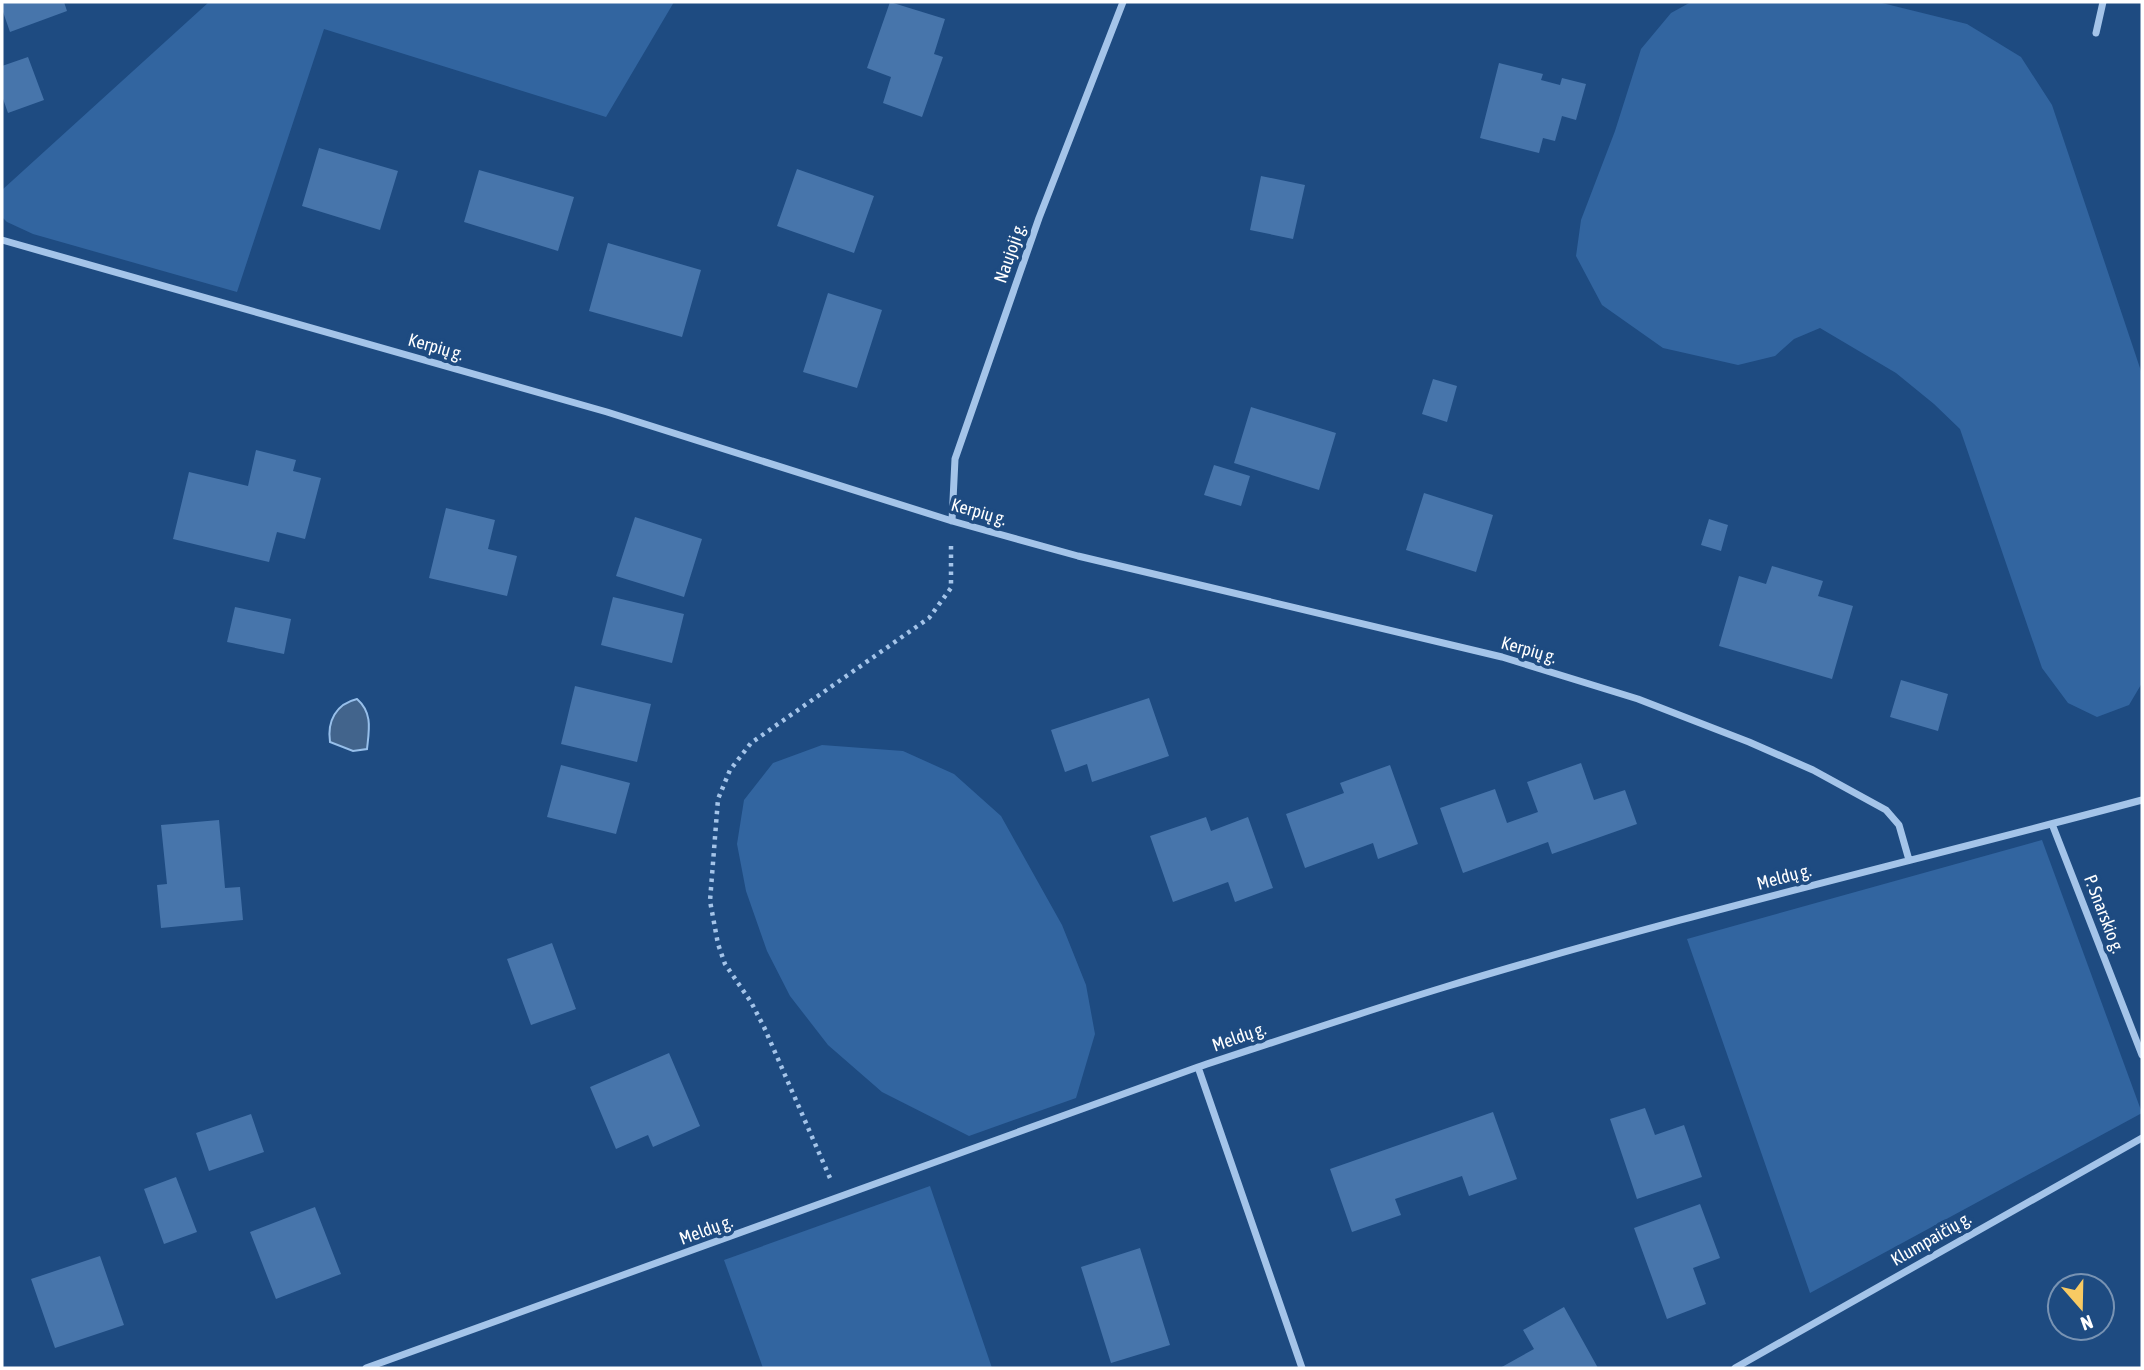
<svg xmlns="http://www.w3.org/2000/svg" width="2144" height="1370" font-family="'Asap Condensed',sans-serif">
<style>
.green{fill:#3265a0}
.water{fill:#42648c;stroke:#97bfea;stroke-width:2}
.building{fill:#4775ab}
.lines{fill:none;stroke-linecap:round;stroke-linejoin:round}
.path{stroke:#a4c4e9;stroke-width:4.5;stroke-dasharray:3.5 5;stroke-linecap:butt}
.minor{stroke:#a4c4e9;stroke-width:7}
.labels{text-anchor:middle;stroke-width:7;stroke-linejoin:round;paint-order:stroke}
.street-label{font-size:18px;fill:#fff;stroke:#1e4b81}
</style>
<rect width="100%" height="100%" fill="#1e4b81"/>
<path class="green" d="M209 2H674L606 117 324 29 237 292 33 234 7 222 2 217V190Z
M1691 2H1878L1967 24 2021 57 2052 105 2142 374V683L2129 705 2097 717 2068 703 2042 668 1960 429 1934 404 1896 373 1820 328 1794 339 1775 356 1738 365 1663 348 1602 305 1576 256 1581 220 1615 131 1641 49 1671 13Z
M822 745 903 751 954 774 1001 816 1062 925 1086 985 1095 1034 1076 1098 969 1136 882 1092 828 1045 790 996 767 951 746 891 737 844 744 800 773 763Z
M2042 840 2142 1113 1810 1293 1687 939Z
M930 1186 992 1368H763L724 1260Z"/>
<path class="water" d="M357 699C373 713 369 730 367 749L353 751 330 742C327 721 336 704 357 699Z"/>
<path class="building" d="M2 2H64L67 11 10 32 2 9Z
M890 2 945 19 934 54 943 57 922 117 883 103 891 77 867 68Z
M28 57 44 100 8 113 2 96V66Z
M1499 63 1543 74 1541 80 1560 85 1562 78 1586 84 1576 120 1562 116 1555 141 1543 138 1539 153 1480 138Z
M319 148 398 171 380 230 302 206Z
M797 169 874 196 854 253 777 226Z
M479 170 574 197 558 251 464 222Z
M1261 176 1305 185 1293 239 1250 230Z
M608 243 701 270 682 337 589 311Z
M828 293 882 310 857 388 803 372Z
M1433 379 1457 386 1447 422 1422 414Z
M1251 407 1336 433 1319 490 1234 463Z
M256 450 296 460 293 471 321 478 305 539 277 532 269 562 173 539 189 472 248 486Z
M1214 465 1250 476 1241 506 1204 495Z
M1424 493 1493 515 1476 572 1406 550Z
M446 508 495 520 488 549 517 556 507 596 429 578Z
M635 517 702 539 684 597 616 576Z
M1709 519 1728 525 1721 551 1701 545Z
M1772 566 1823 581 1818 596 1853 606 1832 679 1719 646 1739 576 1766 584Z
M613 597 684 614 672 663 601 645Z
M235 607 291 619 284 654 227 642Z
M1901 680 1948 694 1938 731 1890 717Z
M575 686 651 704 637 762 561 744Z
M1149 698 1169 756 1092 782 1087 764 1065 772 1051 730Z
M1581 763 1594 800 1625 790 1637 824 1552 854 1548 842 1463 873 1440 808 1495 789 1507 823 1538 812 1527 782Z
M561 765 630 783 616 834 547 817Z
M1390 765 1418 844 1378 859 1373 843 1305 868 1286 814 1344 793 1340 783Z
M1206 817 1211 831 1248 817 1273 888 1235 902 1228 882 1173 902 1150 836Z
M219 820 225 888 240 887 243 920 161 928 157 885 167 884 161 825Z
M552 943 576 1009 531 1025 507 959Z
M669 1053 700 1126 653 1147 648 1135 616 1149 590 1087Z
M1645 1108 1655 1135 1684 1125 1702 1177 1637 1199 1610 1119Z
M1493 1112 1517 1179 1469 1196 1462 1176 1395 1199 1401 1215 1352 1232 1330 1169Z
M251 1114 264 1152 209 1171 196 1133Z
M176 1177 197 1232 164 1244 144 1189Z
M1700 1204 1720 1258 1693 1268 1706 1304 1667 1319 1634 1228Z
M315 1207 341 1274 276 1299 250 1232Z
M1140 1248 1170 1345 1111 1363 1081 1267Z
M100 1256 124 1325 55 1348 31 1279Z
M1564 1307 1598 1368H1500L1534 1349 1523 1330Z"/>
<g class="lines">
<path class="path" d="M830 1178 764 1027 751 1002 725 964 718 944 710 901 718 799 730 770 751 743 929 618 951 588V542"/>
<path class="minor" d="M2096 33 2103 2
M2 240 607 412 952 521 1078 556 1502 657 1638 699 1749 742 1813 770 1886 810 1899 825 1909 860
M952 521 955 459 1039 218 1123 2
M2052 824 2142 1055
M1198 1067 1302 1368
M366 1368 1198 1067C1280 1040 1363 1012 1445 987 1675 917 1910 862 2142 800
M1735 1368 2142 1138"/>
</g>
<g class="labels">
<g class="street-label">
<text transform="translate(1010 253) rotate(-71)" y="6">Naujoji g.</text>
<text transform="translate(436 347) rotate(16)" y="6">Kerpių g.</text>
<text transform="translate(979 512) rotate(16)" y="6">Kerpių g.</text>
<text transform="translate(1529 650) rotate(16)" y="6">Kerpių g.</text>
<text transform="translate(1784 877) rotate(-15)" y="6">Meldų g.</text>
<text transform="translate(2104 914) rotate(69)" y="6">P. Snarskio g.</text>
<text transform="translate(1239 1037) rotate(-19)" y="6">Meldų g.</text>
<text transform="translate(706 1230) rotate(-20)" y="6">Meldų g.</text>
<text transform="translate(1931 1239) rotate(-30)" y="6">Klumpaičių g.</text>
</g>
</g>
<rect width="2144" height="1370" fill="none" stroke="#ffffff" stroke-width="7"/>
<g transform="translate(2081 1307) rotate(160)"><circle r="33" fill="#1e4b81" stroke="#7893b3" stroke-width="2"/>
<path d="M0-5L12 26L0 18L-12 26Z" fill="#f8ca63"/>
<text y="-10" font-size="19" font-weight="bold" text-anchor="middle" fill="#ffffff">N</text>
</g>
</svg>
